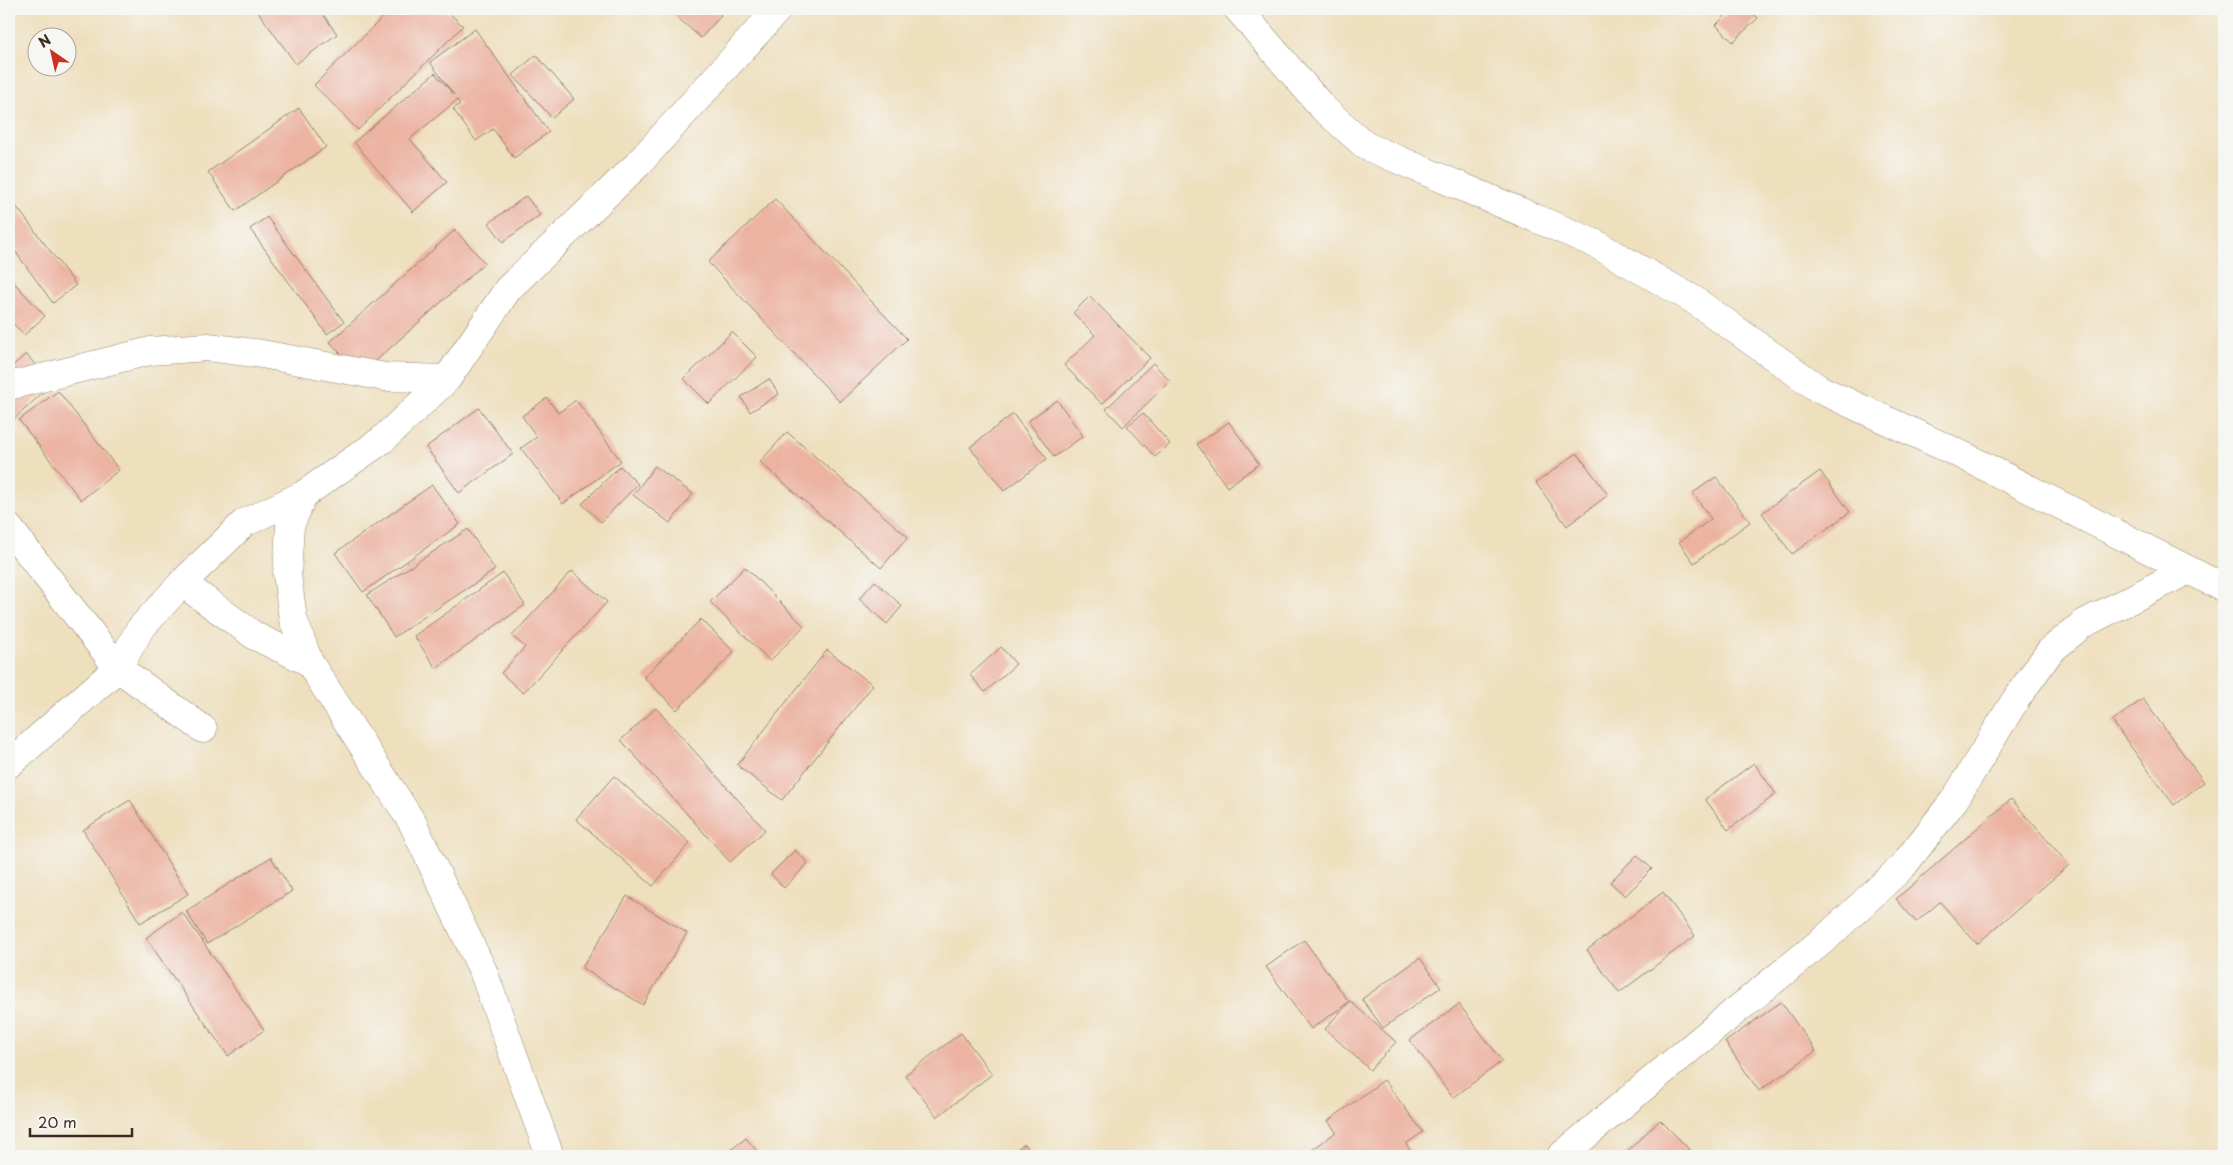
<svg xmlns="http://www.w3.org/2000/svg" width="2233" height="1165" font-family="'Playpen Sans',sans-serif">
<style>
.building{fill:#ecb3a2}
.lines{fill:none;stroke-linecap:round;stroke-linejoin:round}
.minor-casing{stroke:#94846e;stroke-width:29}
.minor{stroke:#fff;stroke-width:28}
</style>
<rect width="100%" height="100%" fill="#f6f6f2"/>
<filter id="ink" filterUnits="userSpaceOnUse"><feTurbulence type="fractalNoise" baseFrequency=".02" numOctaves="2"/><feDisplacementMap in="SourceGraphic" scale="10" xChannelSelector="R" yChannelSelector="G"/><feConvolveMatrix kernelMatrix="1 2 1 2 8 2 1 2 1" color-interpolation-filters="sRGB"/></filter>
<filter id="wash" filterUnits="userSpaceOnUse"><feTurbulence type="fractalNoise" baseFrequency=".0096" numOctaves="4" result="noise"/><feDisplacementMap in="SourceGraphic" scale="20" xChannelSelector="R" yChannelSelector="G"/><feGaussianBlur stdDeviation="1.12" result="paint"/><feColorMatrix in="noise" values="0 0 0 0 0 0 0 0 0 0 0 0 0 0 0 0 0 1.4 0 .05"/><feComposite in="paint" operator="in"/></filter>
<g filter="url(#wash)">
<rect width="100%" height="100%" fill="#eedfbd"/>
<g id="blocks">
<path class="building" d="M256 9H319L337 34 296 64Z
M391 9H445L463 26 358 130 314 85Z
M668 9H714L721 15 701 38Z
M1732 9H1749L1758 18 1733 42 1716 25Z
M475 29 549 132 514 158 493 129 476 141 453 109 460 104 457 100 410 139 447 182 413 212 354 142 435 73 454 95 430 62Z
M536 55 574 99 552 118 513 75Z
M299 108 326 147 235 211 208 172Z
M526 196 540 215 503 242 489 223Z
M9 197 76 285 53 303 9 243Z
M775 199 907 339 840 402 708 262Z
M267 217 344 322 327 334 250 229Z
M455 230 485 263 360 375 330 342Z
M9 277 45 316 24 335 9 319Z
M1090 296 1150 358 1102 404 1064 365 1095 335 1073 313Z
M732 332 757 357 709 404 684 379Z
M26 354 52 384 11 422 9 420V369Z
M1153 363 1170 381 1123 427 1106 409Z
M769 379 779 394 750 412 741 397Z
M58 391 119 470 81 500 19 420Z
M547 398 558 413 576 400 621 461 563 504 521 448 537 437 522 416Z
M1057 400 1083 436 1054 457 1028 421Z
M479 408 513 454 459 493 426 447Z
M1143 413 1170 444 1155 457 1127 426Z
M1013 414 1047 459 1004 491 970 447Z
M1229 422 1259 464 1227 487 1197 444Z
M787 432 908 537 881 568 760 462Z
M1577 453 1608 495 1567 526 1536 483Z
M620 466 638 484 601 522 582 504Z
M655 466 693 494 670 523 633 495Z
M1820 471 1850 512 1792 554 1762 513Z
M1716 477 1750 522 1694 563 1679 542 1711 519 1693 493Z
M432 485 460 524 363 592 335 553Z
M468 529 495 570 394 637 367 595Z
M745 567 804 626 770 661 710 602Z
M572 571 607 602 523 693 501 673 525 647 512 636Z
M503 573 525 605 436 668 414 636Z
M875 581 902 606 887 624 859 599Z
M701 619 734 652 677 710 644 677Z
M1001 647 1016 664 985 692 970 675Z
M827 650 873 685 782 800 737 765Z
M2143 699 2204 782 2174 805 2112 721Z
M656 708 765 830 730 862 621 740Z
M1754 763 1776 794 1728 830 1705 799Z
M614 776 690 843 653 886 576 819Z
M2011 799 2069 865 1977 944 1940 902 1916 922 1896 899Z
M130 800 188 894 140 923 83 830Z
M795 850 808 863 784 888 771 874Z
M1637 855 1652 869 1625 896 1610 882Z
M271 857 292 891 207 944 186 911Z
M1663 892 1695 936 1619 993 1587 950Z
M627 896 687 933 643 1005 582 968Z
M182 912 264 1030 228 1056 146 938Z
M1304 940 1349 1002 1311 1029 1266 967Z
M1420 958 1441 987 1383 1028 1362 999Z
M1350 1001 1396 1042 1370 1070 1325 1029Z
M1781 1002 1816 1051 1759 1091 1725 1042Z
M1459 1004 1502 1061 1453 1098 1410 1040Z
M961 1033 992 1074 937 1117 905 1075Z
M1384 1080 1423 1132 1406 1144 1414 1156H1310L1308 1153 1336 1132 1328 1121Z
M1660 1120 1696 1156H1622Z
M746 1138 761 1156H723Z
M1024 1144 1034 1156H1008Z"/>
</g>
</g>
<g filter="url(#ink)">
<use href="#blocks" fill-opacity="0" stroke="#94846e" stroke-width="1"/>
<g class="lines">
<defs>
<path id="minor" d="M1238 9 1323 108 1366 146 1594 243 1694 300 1819 389 1964 456 2224 588
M9 386 150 351 208 347 262 354 385 377 447 379
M303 495 290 526 287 574 293 619 309 662 412 822 483 971 550 1156
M9 528 118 668 203 729
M182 583 255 636 309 662
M9 764 118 668 140 629 182 583 244 523 303 495 382 440 447 379 508 289 638 164 778 9
M1561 1156 1717 1026 1827 937 1903 866 1955 799 2016 699 2050 651 2083 624 2188 570"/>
</defs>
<use href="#minor" class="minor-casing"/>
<use href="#minor" class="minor"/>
</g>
</g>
<rect width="2233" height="1165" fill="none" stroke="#f6f6f2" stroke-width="30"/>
<g transform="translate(52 52) rotate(326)"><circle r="24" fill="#f6f6f2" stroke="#aba49d"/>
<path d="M0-4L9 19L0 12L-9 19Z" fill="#c8321e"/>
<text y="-8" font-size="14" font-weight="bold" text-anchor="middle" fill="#3b2a1e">N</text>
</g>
<path d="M30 1128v8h102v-8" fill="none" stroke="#3b2a1e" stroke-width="2.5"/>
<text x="38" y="1128" font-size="15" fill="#3b2a1e" stroke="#f6f6f2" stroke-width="4" paint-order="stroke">20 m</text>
</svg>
